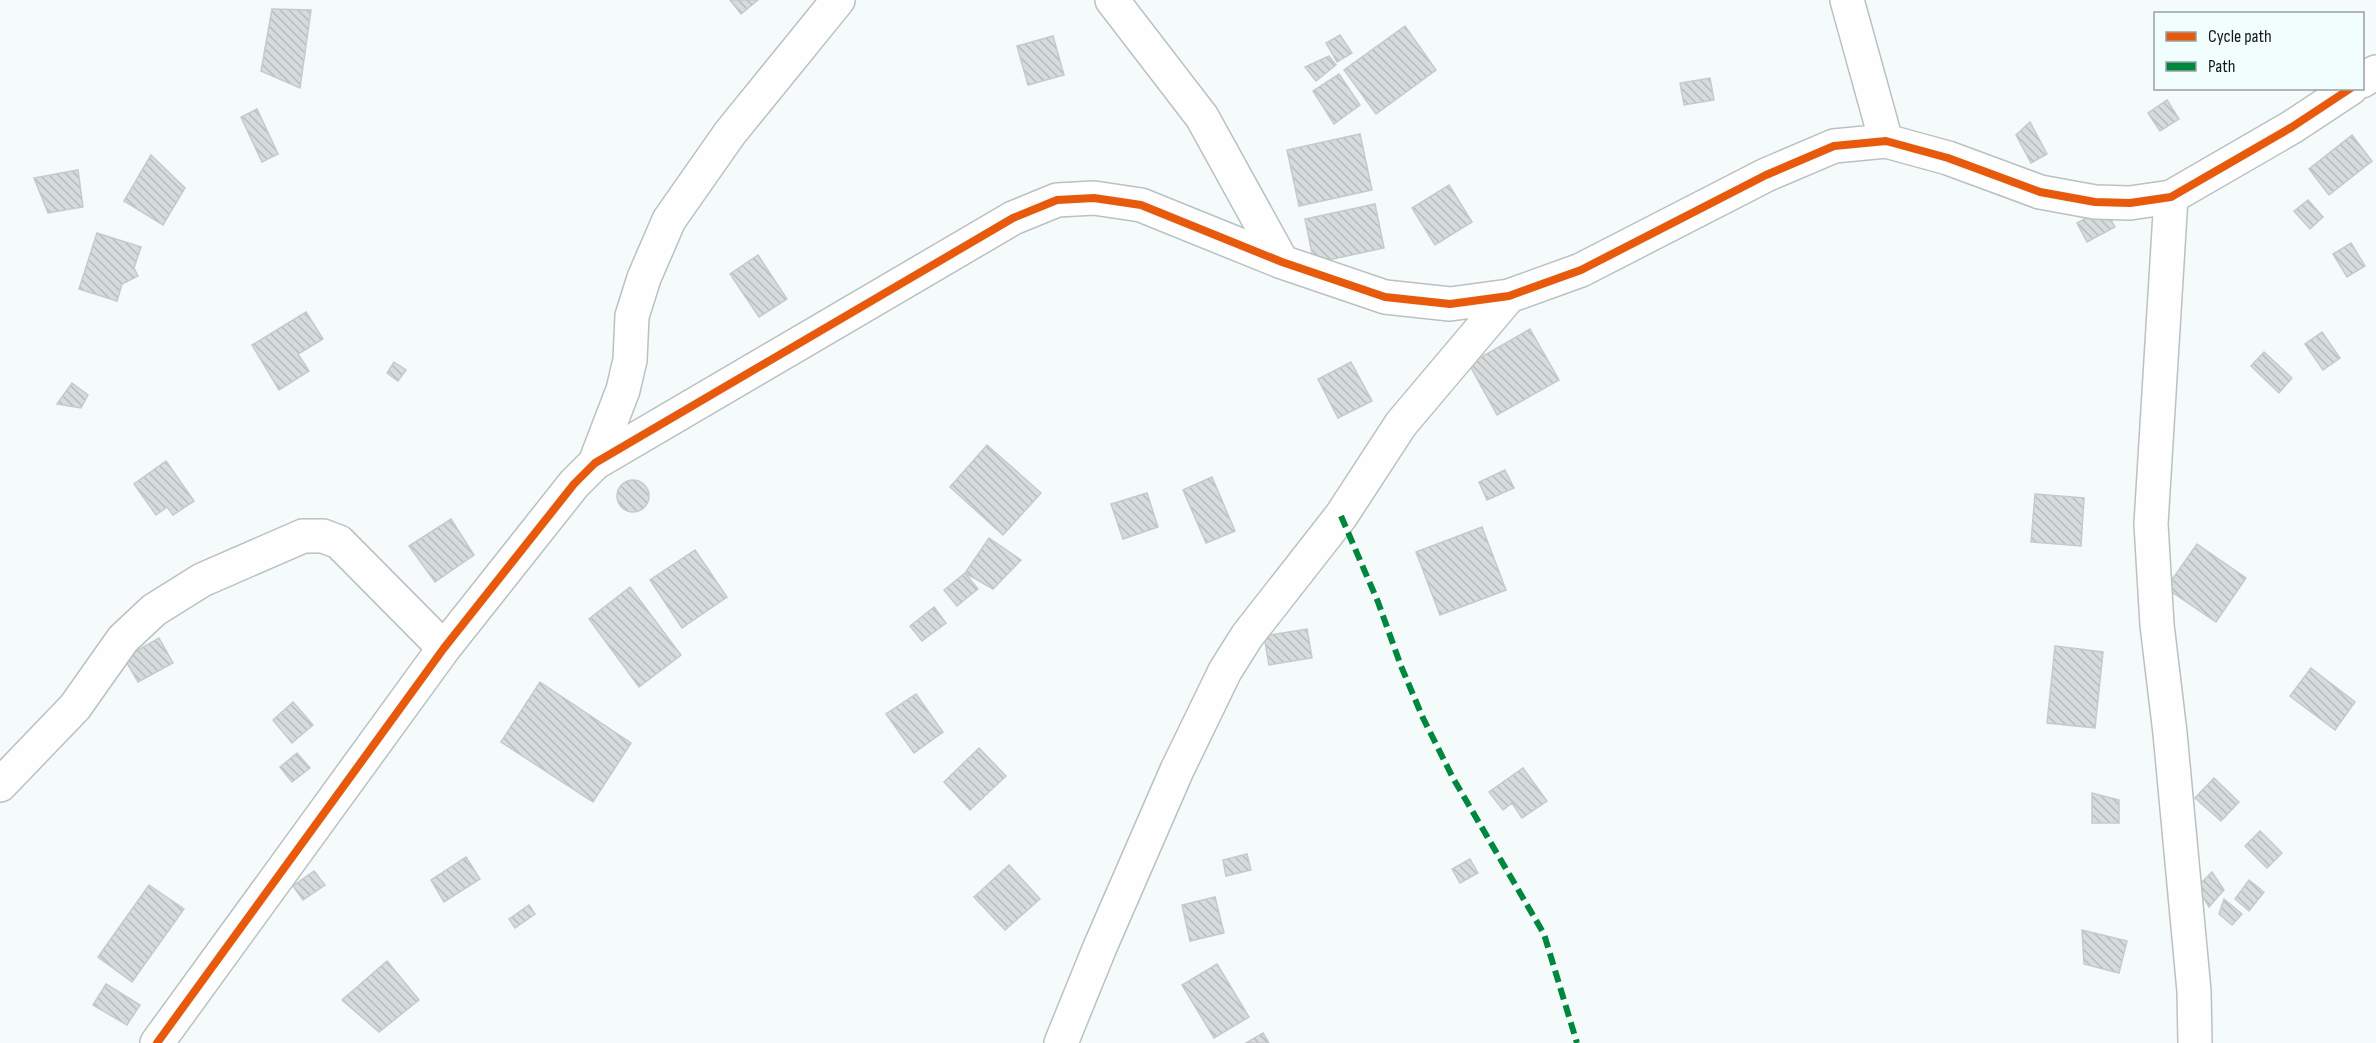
<svg xmlns="http://www.w3.org/2000/svg" width="2376" height="1043" font-family="'Sofia Sans Condensed',sans-serif">
<style>
.building{fill:url(#building-back-hatch);stroke:#c6caca;stroke-width:1.5}
.lines{fill:none;stroke-linecap:round;stroke-linejoin:round}
.street-casing{stroke:#bbc0c0;stroke-width:36}
.street{stroke:#fefefe;stroke-width:33}
.quiet{stroke:#00873e;stroke-width:6;stroke-dasharray:12 6;stroke-linecap:butt}
.cycleway-casing{stroke:#f2fdfe;stroke-width:11}
.cycleway{stroke:#e8590c;stroke-width:8}
</style>
<defs>
<pattern id="building-back-hatch" width="6" height="6" patternUnits="userSpaceOnUse" patternTransform="scale(1.5)"><rect width="6" height="6" fill="#d6dbdb"/><path d="M-1 5l2 2M0 0l6 6M5-1l2 2" fill="none" stroke="#b7bbbb"/></pattern>
</defs>
<rect width="100%" height="100%" fill="#f5fbfb"/>
<path class="building" d="M730 0H758L741 14Z
M272 9 311 10 300 88 261 71Z
M1405 26 1436 70 1376 114 1344 70Z
M1340 35 1352 53 1337 62 1326 43Z
M1053 36 1064 75 1028 85 1017 46Z
M1329 56 1336 65 1316 81 1305 67Z
M1339 74 1360 105 1334 124 1313 91Z
M1710 78 1714 100 1684 105 1680 83Z
M2167 100 2179 119 2160 131 2148 113Z
M257 109 278 154 262 162 241 117Z
M2030 122 2047 154 2031 163 2016 135Z
M1360 134 1372 190 1299 206 1287 150Z
M2352 135 2372 161 2329 195 2309 169Z
M151 155 185 188 163 225 124 201Z
M78 170 83 207 48 213 34 178Z
M1449 185 1472 222 1435 245 1412 208Z
M2308 200 2323 217 2310 229 2294 211Z
M1375 204 1384 248 1314 263 1305 219Z
M2104 208 2115 227 2087 242 2077 223Z
M97 233 141 247 134 268 138 276 122 284 117 301 79 289Z
M2351 243 2365 266 2347 277 2333 254Z
M758 255 787 299 759 317 730 274Z
M306 312 323 339 298 354 309 371 279 390 252 345Z
M1530 329 1559 380 1497 415 1469 364Z
M2322 332 2340 358 2323 370 2305 344Z
M2264 352 2292 378 2279 393 2251 366Z
M394 362 406 370 398 381 387 373Z
M1351 362 1372 401 1338 418 1318 379Z
M72 383 88 395 81 408 57 404Z
M987 445 1041 493 1003 535 950 487Z
M166 461 194 501 173 515 167 507 156 515 134 484Z
M1505 470 1514 488 1487 500 1479 482Z
M1212 477 1235 531 1206 543 1183 490Z
M617 496a16 16 0 1 1 32 0a16 16 0 1 1-32 0Z
M1147 493 1158 527 1123 539 1111 504Z
M2035 494 2084 498 2081 546 2031 542Z
M451 519 474 555 435 582 409 546Z
M1482 527 1506 590 1440 615 1416 552Z
M989 538 1021 560 993 589 965 573Z
M2197 544 2246 578 2216 622 2166 588Z
M695 550 727 597 682 628 650 580Z
M965 573 978 589 957 606 944 590Z
M630 587 681 655 639 687 589 619Z
M934 607 946 623 922 641 910 626Z
M1307 629 1312 658 1269 665 1264 636Z
M159 638 173 663 138 682 124 658Z
M2055 646 2103 652 2095 728 2047 723Z
M2311 668 2355 702 2335 730 2290 696Z
M540 682 631 743 593 802 501 742Z
M916 694 943 732 914 753 886 714Z
M293 702 313 725 292 743 273 720Z
M979 748 1006 776 970 810 944 782Z
M297 753 310 768 292 782 280 767Z
M1523 768 1547 801 1522 818 1512 803 1503 810 1489 792Z
M2214 778 2239 802 2221 821 2195 798Z
M2092 793 2119 800V823H2092Z
M2260 831 2282 853 2267 868 2245 846Z
M1247 854 1251 870 1226 876 1223 860Z
M466 857 480 879 444 902 431 880Z
M1470 859 1478 873 1460 883 1452 869Z
M1009 865 1040 899 1005 930 974 897Z
M314 871 325 885 303 900 293 886Z
M2212 872 2224 890 2209 907 2197 887Z
M2249 880 2264 892 2249 911 2235 899Z
M149 885 184 909 132 982 98 957Z
M1215 897 1224 933 1190 941 1182 905Z
M2224 899 2242 914 2232 925 2219 914Z
M529 905 535 914 515 928 509 919Z
M2082 930 2127 941 2119 973 2084 964Z
M387 961 419 1000 379 1032 342 1000Z
M1217 964 1249 1017 1214 1038 1182 985Z
M106 984 140 1005 127 1025 93 1005Z
M1263 1033 1269 1043H1246Z"/>
<g class="lines">
<defs>
<path id="street" d="M1112 0 1202 117 1282 262
M1847 0 1886 141
M2362 81 2376 72
M2171 197 2151 524 2157 625 2170 733 2194 991 2195 1043
M595 463 623 390 630 360 632 316 644 278 669 220 730 133 838 0
M0 785 75 707 123 639 154 610 202 580 303 536H323L339 542 444 648
M157 1043 444 648 574 484 595 463 1013 218 1057 200 1094 198 1141 205 1282 262 1385 297 1450 304 1509 296 1581 270 1766 175 1834 146 1886 141 1948 158 2040 192 2095 202 2130 203 2171 197 2292 127 2351 88
M1061 1043 1100 947 1177 770 1225 671 1247 636 1341 516 1401 424 1509 296"/>
</defs>
<use href="#street" class="street-casing"/>
<use href="#street" class="street"/>
<path class="quiet" d="M1341 516 1378 602 1401 666 1423 718 1453 778 1544 934 1577 1043"/>
<defs>
<path id="cycleway" d="M157 1043 444 648 574 484 595 463 1013 218 1057 200 1094 198 1141 205 1282 262 1385 297 1450 304 1509 296 1581 270 1766 175 1834 146 1886 141 1948 158 2040 192 2095 202 2130 203 2171 197 2292 127 2351 88"/>
</defs>
<use href="#cycleway" class="cycleway-casing"/>
<use href="#cycleway" class="cycleway"/>
</g>
<rect x="2154" y="12" width="210" height="78" fill="#f2fdfe" stroke="#99a1a2" stroke-width="1.5"/>
<rect x="2166" y="32" width="30" height="9" fill="#e8590c" stroke="#99a1a2" stroke-width="1.5"/>
<text x="2208" y="42" font-size="18" fill="#141818">Cycle path</text>
<rect x="2166" y="62" width="30" height="9" fill="#00873e" stroke="#99a1a2" stroke-width="1.5"/>
<text x="2208" y="72" font-size="18" fill="#141818">Path</text>
</svg>
